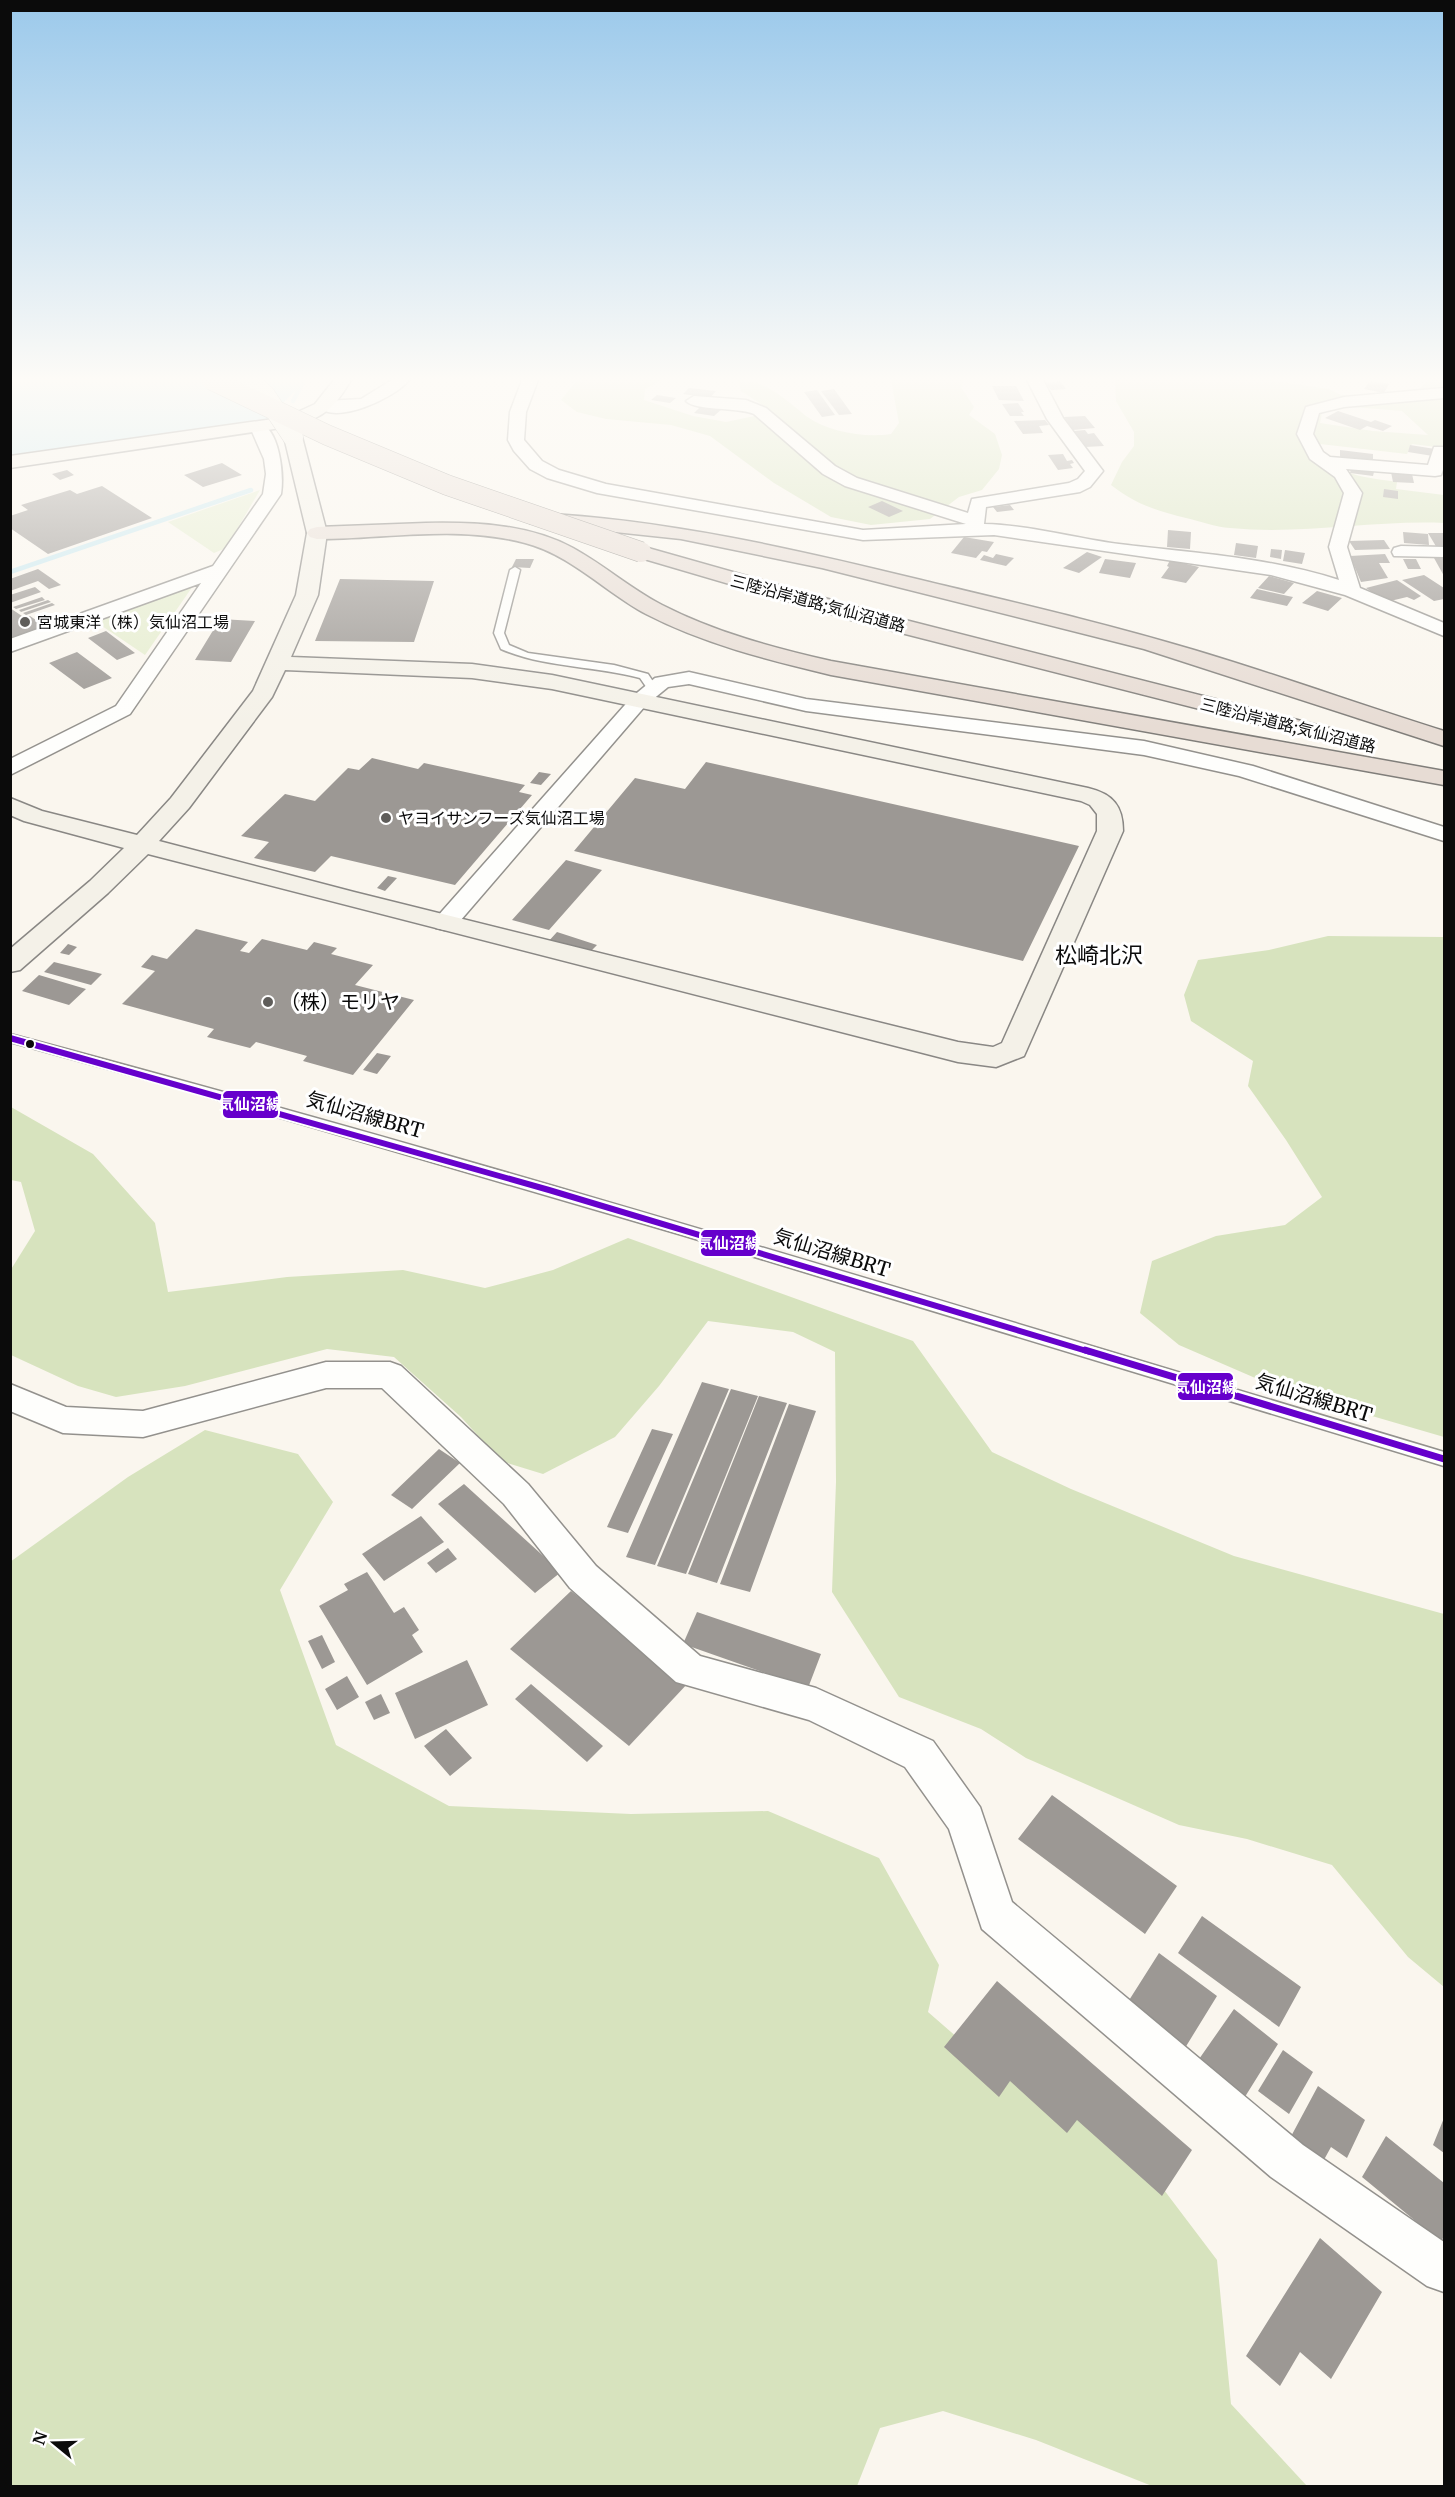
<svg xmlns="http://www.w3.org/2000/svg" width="1455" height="2497" font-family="Merriweather,'Noto Sans JP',serif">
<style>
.green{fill:#e5edcf}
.forest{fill:#d7e3be;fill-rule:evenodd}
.water{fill:#c8e8f0}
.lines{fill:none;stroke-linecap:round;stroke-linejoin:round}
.stream{stroke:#c8e8f0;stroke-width:4.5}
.building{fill:#9c9894}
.lane-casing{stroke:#93918d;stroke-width:3}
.street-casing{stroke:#93918d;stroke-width:3}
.secondary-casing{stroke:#898784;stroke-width:3}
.highway-casing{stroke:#807e7a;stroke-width:3}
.lane{fill:#fefefc;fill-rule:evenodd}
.street{fill:#fefefc;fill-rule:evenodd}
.secondary{fill:#f4f1e8;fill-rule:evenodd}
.highway{fill:#e7dcd4;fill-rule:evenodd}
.secondary-bridge-casing{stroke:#898784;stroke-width:21;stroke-linecap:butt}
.highway-bridge-casing{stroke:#807e7a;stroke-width:21;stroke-linecap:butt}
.secondary-bridge{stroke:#f4f1e8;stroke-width:20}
.highway-bridge{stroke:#e7dcd4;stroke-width:20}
.bus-1-far1-casing{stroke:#fff;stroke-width:10}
.bus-1-casing{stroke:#fff;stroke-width:11}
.bus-1-far1{stroke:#60c;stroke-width:6}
.bus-1{stroke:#60c;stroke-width:7}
.poi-dot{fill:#5f5d5a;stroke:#fff;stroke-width:2}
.bus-dot{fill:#0b0b0b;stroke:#fff;stroke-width:2}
.labels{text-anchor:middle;stroke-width:6;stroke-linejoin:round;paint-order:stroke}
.far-street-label{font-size:16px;fill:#0b0b0b;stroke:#fff}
.far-poi-label{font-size:16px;fill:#0b0b0b;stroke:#fff;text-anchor:start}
.poi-label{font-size:20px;fill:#0b0b0b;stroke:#fff;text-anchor:start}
.street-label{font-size:20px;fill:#0b0b0b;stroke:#fff}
.quarter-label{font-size:22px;fill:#0b0b0b;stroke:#fff}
.line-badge{stroke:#fff;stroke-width:2}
.badge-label{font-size:16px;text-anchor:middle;font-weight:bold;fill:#fff}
</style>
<rect width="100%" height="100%" fill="#faf6ee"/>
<path class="green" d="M260 490 226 548 214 553 168 522Z
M193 586 145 655 96 622Z"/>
<path class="forest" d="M582 380H662L645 389 644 400 693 416 726 422 773 412 741 391 738 380C766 380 786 400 806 416 828 432 865 438 891 434L899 423 891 380H964L961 387 974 407 969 415 995 434 1002 455 999 469 982 490 959 497 930 519 871 525 831 517 774 483 710 436 671 425 606 419 577 412 561 400 575 383Z
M1115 380H1269L1329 389 1341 395 1361 399 1411 396 1429 380H1443L1444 448 1412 444 1407 454 1320 444C1334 477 1365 477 1397 482L1396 489 1444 495V523C1373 520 1302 535 1230 528 1215 527 1200 521 1186 518 1157 511 1135 504 1111 485L1122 462 1134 446V432L1116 401ZM1340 406 1402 411 1428 435 1373 431 1320 423 1322 413Z
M1328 936 1444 937V1437L1283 1390 1179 1345 1140 1313 1152 1261 1216 1236 1285 1225 1322 1197 1286 1140 1248 1086 1253 1061 1191 1021 1184 995 1198 960 1269 950Z
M11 1107 93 1154 155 1223 168 1292 287 1277 403 1270 485 1288 553 1270 628 1238 913 1341 992 1452 1071 1489 1234 1556 1444 1614V1987L1408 1957 1332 1865 1247 1839 1179 1825 1026 1758 981 1729 899 1697 832 1592 836 1482 835 1352 793 1332 708 1321 659 1386 615 1437 543 1474 501 1461 461 1417 394 1357 327 1349 185 1386 116 1397 78 1386 11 1355 10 1271 35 1231 21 1182 11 1180Z
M205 1430 298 1454 333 1502 280 1590 336 1745 449 1806 631 1814 768 1811 879 1858 939 1965 928 2012 989 2065 1102 2108 1217 2260 1231 2404 1307 2486H1152L1036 2440 943 2411 880 2428 857 2486H11L10 1562 128 1477Z"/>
<path class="water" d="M10 380H306L266 420 11 455Z"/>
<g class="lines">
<path class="stream" d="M293 401 304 380
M10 572 251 490"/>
</g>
<path class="building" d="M1060 381 1066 389 1051 390 1045 383Z
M1370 381 1389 384 1384 393 1364 389Z
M992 386H1016L1024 401 999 400Z
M689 388 716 391 710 398 683 394Z
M834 389 852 414 839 415 821 391Z
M817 390 835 415 822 417 804 392Z
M657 395 676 398 670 403 651 400Z
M1018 403 1024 412H1021L1024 416H1010L1002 404Z
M701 406 713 408H723L714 416 694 413Z
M1338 411 1371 422 1375 420 1392 426 1383 431 1367 426 1360 430 1325 418Z
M1085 416 1095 428 1073 430 1064 417Z
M1045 420 1049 425 1039 426 1043 433 1023 434 1014 421Z
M1085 430 1088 434 1094 433 1104 446 1085 447 1074 431Z
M1410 445 1435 449 1433 456 1408 452Z
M1340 450 1373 454V462L1340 458Z
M1063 454 1067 461 1072 460 1074 463 1070 464 1073 468 1058 470 1048 455Z
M222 463 242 475 203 487 184 475Z
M1351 469 1374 472 1373 476 1350 473Z
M67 470 74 475 60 480 52 474Z
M1391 472 1412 474 1414 483 1393 482Z
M102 486 152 518 48 554 10 528V516L28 510 21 505 70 490 77 494Z
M1384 489 1398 491V499L1383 497Z
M882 501 903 511 889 517 868 507Z
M1010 505 1014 510 997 512 993 507Z
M1168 530 1191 532 1190 549 1167 547Z
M1403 532 1428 534 1429 545 1404 543Z
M1428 533H1444V548H1437Z
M964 537 994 542 987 552 982 551 976 558 951 553Z
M1384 540 1390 549 1355 550 1349 541Z
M1236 543 1258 546 1256 558 1234 555Z
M1271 549 1282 550 1281 559 1270 557Z
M1285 550 1305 553 1302 564 1283 561Z
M1087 552 1102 557 1079 573 1063 568Z
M996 554 1014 558 1006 566 980 560 984 555 993 558Z
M1385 554 1390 563H1379L1388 578 1361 582 1350 556Z
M1434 558H1444V576Z
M516 559H534L530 568 512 567Z
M1105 559 1136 563 1130 578 1099 573Z
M1403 559H1416L1421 569H1408Z
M1170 560 1199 567 1186 583 1161 578 1169 567 1167 566Z
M38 569 61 585 49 589 38 581 10 591V579Z
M1424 575 1444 588V599L1434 601 1402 580Z
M1269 576 1294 583 1284 594 1258 588Z
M340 579 434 581 414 642 315 641Z
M1397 580 1421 596 1414 600 1407 597 1386 602 1366 588Z
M35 587 41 592 10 603V595Z
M1257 589 1288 596 1293 597 1287 606 1250 598Z
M1317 591 1342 598 1328 611 1302 603Z
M42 597 45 600 16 609 13 607Z
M48 600 51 602 21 612 19 610Z
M52 603 55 605 26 615 23 613Z
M10 608 25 618 30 616 46 627 10 640Z
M220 619 255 621 231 662 195 660Z
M106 631 135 653 117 660 88 638Z
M77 652 112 678 84 689 49 663Z
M372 758 418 769 424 763 525 785 519 792 532 795 455 885 331 856 315 872 254 858 269 842 241 836 285 794 315 801 348 768 359 770Z
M706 762 1079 846 1023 961 574 851 635 778 685 789Z
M539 772 551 774 541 785 530 783Z
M566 860 602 870 549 930 512 920Z
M388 876 397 878 385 891 377 888Z
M196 929 248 942 240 951 249 953 262 939 307 950 314 942 337 948 331 954 373 965 355 985 414 1000 353 1075 303 1061 307 1056 256 1042 250 1048 207 1037 214 1029 122 1004 155 971 141 967 152 955 167 959Z
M557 932 597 945 587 955 547 943Z
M68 944 77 947 69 955 60 953Z
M54 962 102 974 91 985 44 972Z
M39 975 86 989 69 1005 22 991Z
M377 1053 391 1056 377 1074 363 1070Z
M702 1382 729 1389 655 1565 626 1557Z
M731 1389 758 1396 686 1574 657 1566Z
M759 1396 787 1403 717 1583 688 1574Z
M789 1404 816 1411 750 1592 720 1584Z
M652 1429 673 1434 628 1533 607 1527Z
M439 1449 460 1463 412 1509 391 1495Z
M464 1484 561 1572 535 1593 438 1504Z
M421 1516 444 1542 384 1581 362 1554Z
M448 1548 457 1559 436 1573 427 1563Z
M367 1572 394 1613 404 1607 419 1630 412 1635 423 1652 367 1685 319 1606 348 1590 344 1584Z
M571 1591 689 1682 629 1746 510 1649Z
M697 1612 821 1654 808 1688 683 1644Z
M322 1635 335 1662 322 1669 308 1641Z
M467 1660 488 1705 415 1739 395 1693Z
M347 1676 359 1697 337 1710 325 1689Z
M531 1684 603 1746 587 1762 515 1699Z
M381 1694 390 1713 374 1720 365 1702Z
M446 1729 472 1758 450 1776 424 1746Z
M1052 1795 1177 1886 1145 1934 1018 1839Z
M1202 1916 1301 1987 1279 2027 1178 1953Z
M1159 1953 1217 1996 1185 2048 1126 2005Z
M997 1981 1192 2150 1162 2196 1077 2120 1067 2133 1010 2081 999 2097 944 2047Z
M1234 2009 1278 2044 1243 2100 1197 2062Z
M1283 2050 1313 2072 1289 2114 1258 2091Z
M1318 2086 1365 2120 1347 2158 1331 2147 1320 2167 1288 2142Z
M1444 2118V2153L1433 2145Z
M1386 2136 1444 2183V2236L1441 2242 1362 2177Z
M1320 2238 1382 2292 1331 2379 1300 2352 1280 2386 1246 2356Z"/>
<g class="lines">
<defs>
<path id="lane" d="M515 567 520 570 504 633 509 645 528 653 614 665 648 674 658 689 657 691H649L640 678C595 666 545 668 501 649L494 633 510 570Z
M10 1034C491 1162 967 1309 1444 1452V1466L682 1235 181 1089 10 1042Z"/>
<path id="street" d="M392 380H409C395 398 334 426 318 406L326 401 361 399Z
M522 380H538L526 412 524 440 542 461 559 470 606 484 863 530 966 524 845 486 823 474 754 414C738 407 695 411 686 401L694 396 746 400 766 408 835 466 857 478 968 513 972 499 1069 483 1078 479 1085 471 1047 419 1027 380H1043L1063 418 1103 471 1090 487 1080 492 986 507 984 524C1030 525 1074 538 1119 544 1192 553 1268 557 1339 580L1329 547 1344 493 1335 477 1310 459 1297 434 1306 407 1344 397 1444 388V398L1344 407 1319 413 1313 434 1323 452 1330 457 1428 465 1434 447H1444V467L1441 475 1435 476 1346 469 1362 493 1347 547 1360 588 1444 623V636L1345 595 1271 575 994 535 863 540 597 493 547 478 530 469 514 451 508 440 510 412Z
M258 422C280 428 284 475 281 494L130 714 10 775V759L116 706 201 583 10 652V639L213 566 263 494 266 474 264 459 250 427Z
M1401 546 1444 547V557L1394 556 1392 552 1394 548Z
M689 672 806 699 1144 741 1253 766 1444 827V841L1239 776 1144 755 806 711 689 684 668 687 646 705 454 928 445 930 436 928 433 923 436 918 632 697 655 678Z
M326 1362H390L401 1366 528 1484 596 1566 700 1656 816 1688 933 1741 980 1807 1012 1902 1303 2145 1444 2242V2292L1427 2286 1271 2177 982 1929 949 1829 905 1767 809 1720 676 1682 570 1588 504 1504 382 1388H326L143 1437 63 1433 10 1411V1384L66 1407 143 1411Z"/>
<path id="secondary" d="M334 380H351C335 407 325 417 294 426L10 468V456L287 417 315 404Z
M293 431 299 433 302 437 327 533 318 595 291 657 472 664 552 675 1088 788C1113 794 1123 806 1123 831L1024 1056 996 1067 958 1062 148 854 108 893 20 970 10 972V949L90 881 124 848 24 821 10 815V798L42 811 137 835 171 798 253 691 296 595 307 533 284 437 287 433ZM285 670 472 678 552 689 1081 801 1090 805 1097 814V831L1002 1043 993 1047 958 1042 354 892 159 841 189 808 272 697Z"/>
<path id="highway" d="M537 513C668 520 794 549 921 580 1012 602 1104 623 1194 650 1278 675 1361 705 1444 731V746L1144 649 822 568 681 539 530 523 527 519 530 515Z
M426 523C476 522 528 524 573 548 604 565 631 589 662 605 715 632 773 648 831 661L1444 771V785L831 675C768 660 704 644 646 614 605 592 571 555 525 543 458 525 386 539 317 539L310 537 307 533 310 529 317 527Z
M641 546 874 612 1337 730 1341 735 1337 740 1329 742 858 622 634 556 631 552 634 548Z"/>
</defs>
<use href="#lane" class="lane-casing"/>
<use href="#street" class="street-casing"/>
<use href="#secondary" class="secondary-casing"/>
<use href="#highway" class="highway-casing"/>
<use href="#lane" class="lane"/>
<use href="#street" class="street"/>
<use href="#secondary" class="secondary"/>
<use href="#highway" class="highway"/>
<defs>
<path id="secondary-bridge" d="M248 380 265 395 293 437"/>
<path id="highway-bridge" d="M212 380 327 435 447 485 641 552"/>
</defs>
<use href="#secondary-bridge" class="secondary-bridge-casing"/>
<use href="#highway-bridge" class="highway-bridge-casing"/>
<use href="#secondary-bridge" class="secondary-bridge"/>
<use href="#highway-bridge" class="highway-bridge"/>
<defs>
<path id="bus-1-far1" d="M10 1038 549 1190 1090 1352"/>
<path id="bus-1" d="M1085 1350 1444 1459"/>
</defs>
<use href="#bus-1-far1" class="bus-1-far1-casing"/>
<use href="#bus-1" class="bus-1-casing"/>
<use href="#bus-1-far1" class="bus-1-far1"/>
<use href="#bus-1" class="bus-1"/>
</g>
<linearGradient id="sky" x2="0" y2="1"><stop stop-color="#9bc9eb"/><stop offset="0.52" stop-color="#fdfbf7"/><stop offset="1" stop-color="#fdfbf7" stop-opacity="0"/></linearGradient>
<rect width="1455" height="729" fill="url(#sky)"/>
<g class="poi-dot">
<circle cx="25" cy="622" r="6"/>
<circle cx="386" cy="818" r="6"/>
<circle cx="268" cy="1002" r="6"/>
</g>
<circle class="bus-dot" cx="30" cy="1044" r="5"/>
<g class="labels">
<g class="far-street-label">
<text transform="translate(818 603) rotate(15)" y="6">三陸沿岸道路;気仙沼道路</text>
<text transform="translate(1288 725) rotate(14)" y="6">三陸沿岸道路;気仙沼道路</text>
</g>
<g class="far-poi-label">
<text x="37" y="628">宮城東洋（株）気仙沼工場</text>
<text x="398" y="824">ヤヨイサンフーズ気仙沼工場</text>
</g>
<g class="poi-label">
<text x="280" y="1009">（株）モリヤ</text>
</g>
<g class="street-label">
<text transform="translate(365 1115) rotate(16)" y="7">気仙沼線BRT</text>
<text transform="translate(832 1253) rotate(17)" y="7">気仙沼線BRT</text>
<text transform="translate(1314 1398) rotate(17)" y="7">気仙沼線BRT</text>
</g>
<g class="quarter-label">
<text x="1099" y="963">松崎北沢</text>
</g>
</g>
<g class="line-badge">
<rect x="222" y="1090" width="57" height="29" rx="6" fill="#60c"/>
<rect x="700" y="1229" width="57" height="28" rx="6" fill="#60c"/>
<rect x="1177" y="1372" width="57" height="29" rx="6" fill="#60c"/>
</g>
<g class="badge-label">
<text x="250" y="1110">気仙沼線</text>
<text x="729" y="1249">気仙沼線</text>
<text x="1206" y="1393">気仙沼線</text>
</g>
<rect width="1455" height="2497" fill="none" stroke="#0b0b0b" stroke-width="24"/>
<g transform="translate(54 2443) rotate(289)" stroke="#ffffff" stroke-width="4.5" paint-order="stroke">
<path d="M0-4.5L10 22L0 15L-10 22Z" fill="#0b0b0b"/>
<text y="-9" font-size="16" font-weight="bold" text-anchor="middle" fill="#0b0b0b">N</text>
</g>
</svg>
